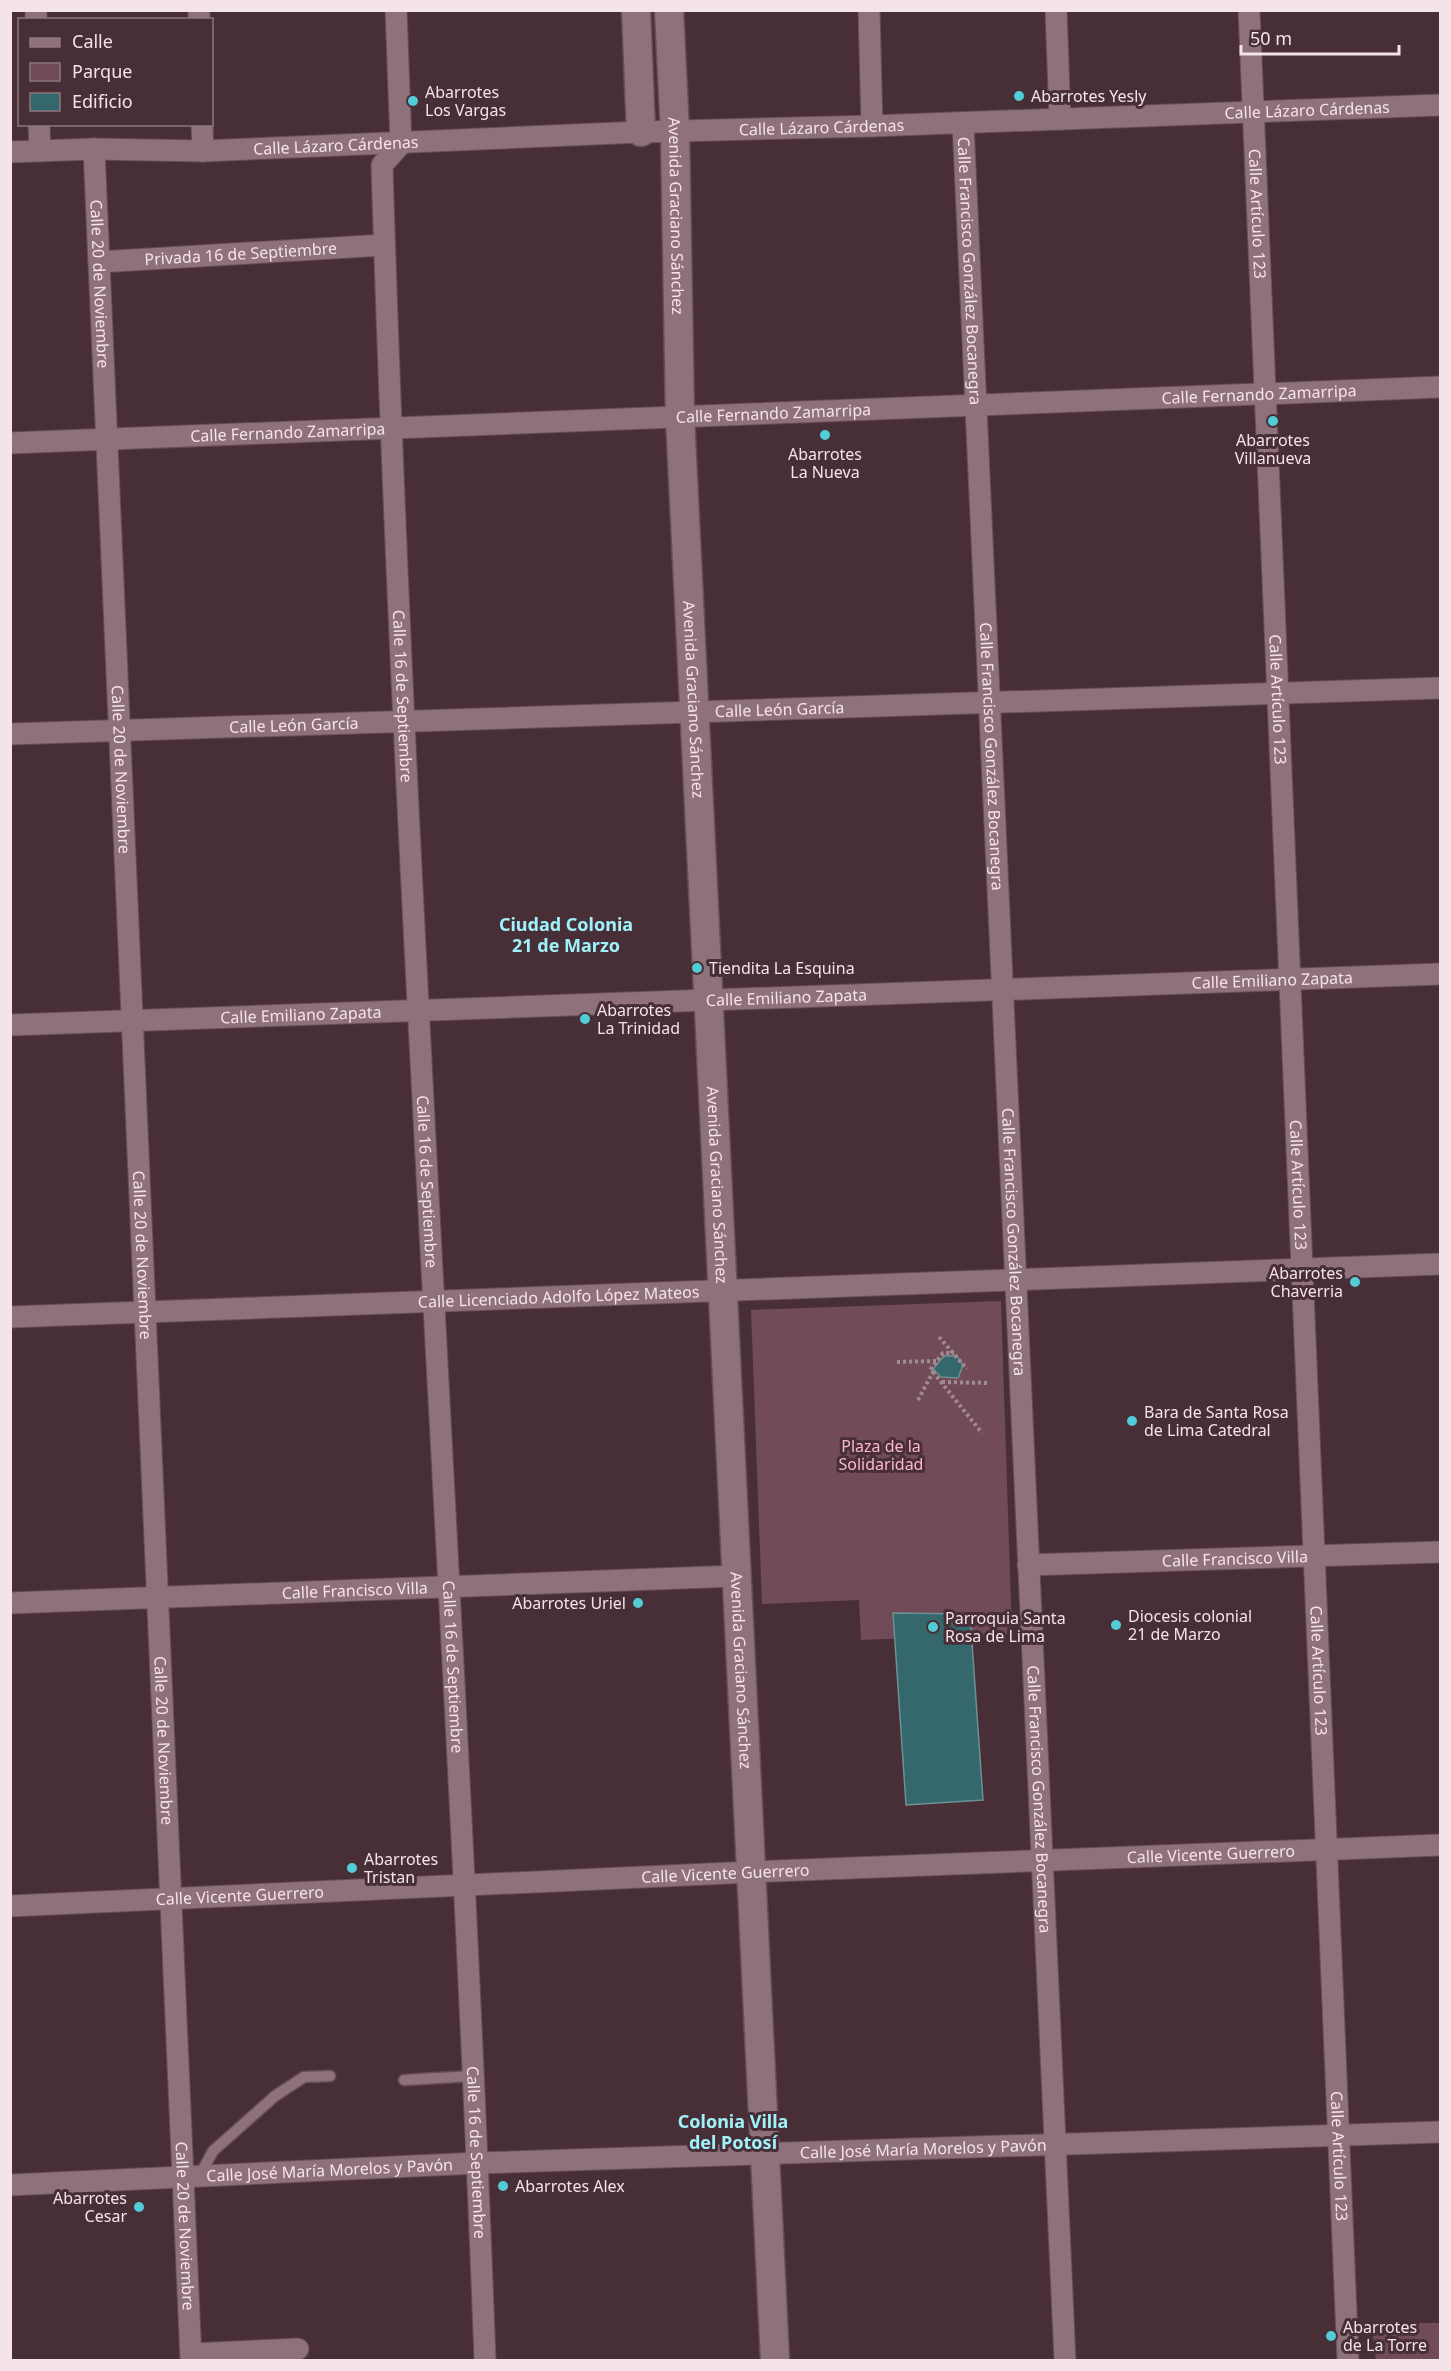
<svg xmlns="http://www.w3.org/2000/svg" width="1451" height="2371" font-family="'Noto Sans',sans-serif">
<style>
.green{fill:#714b57}
.building{fill:#34686d;stroke:#6e9093;stroke-width:1.5}
.lines{fill:none;stroke-linecap:round;stroke-linejoin:round}
.lane-casing{stroke:#654f57;stroke-width:13}
.street-casing{stroke:#654f57;stroke-width:23}
.secondary-casing{stroke:#654f57;stroke-width:31}
.path{stroke:#a08b92;stroke-width:4;stroke-dasharray:3 3;stroke-linecap:butt}
.lane{stroke:#8e717a;stroke-width:10}
.street{stroke:#8e717a;stroke-width:21}
.secondary{stroke:#8e717a;stroke-width:28}
.poi-dot{fill:#52ccd6;stroke:#482f37;stroke-width:2}
.labels{text-anchor:middle;stroke-width:6;stroke-linejoin:round;paint-order:stroke}
.poi-label{font-size:16px;fill:#f4e3e8;stroke:#482f37;text-anchor:start}
.street-label{font-size:16px;fill:#f4e3e8;stroke:#482f37}
.park-label{font-size:16px;fill:#fdb7cd;stroke:#482f37}
.neighbourhood-label{font-size:18px;font-weight:bold;fill:#a0f2fa;stroke:#482f37}
</style>
<rect width="100%" height="100%" fill="#482f37"/>
<path class="green" d="M1001 1301 1012 1634 861 1640 859 1600 762 1604 751 1310Z
M1371 2323H1440V2360H1376Z"/>
<path class="building" d="M944 1356H957L963 1365 958 1378 941 1377 933 1369Z
M893 1613 970 1614 983 1800 906 1805Z"/>
<g class="lines">
<defs>
<path id="lane" d="M404 2080 473 2076
M200 2175 213 2151 275 2096 304 2077 330 2076"/>
<g id="street">
<path d="M36 10V20"/>
<path d="M199 10V20"/>
<path id="s1" d="M396 10 401 144 382 165C404 897 458 1628 485 2360"/>
<path d="M869 10 872 126"/>
<path d="M1056 10 1060 119"/>
<path id="s2" d="M1249 10 1348 2360"/>
<path id="s3" d="M963 123 1065 2360"/>
<path d="M39 124 40 151"/>
<path d="M202 124 203 151"/>
<path id="s4" d="M94 149 191 2360"/>
<path id="s5" d="M10 152 94 149 203 151 641 132 872 126 1440 105"/>
<path id="s6" d="M99 262 384 245"/>
<path id="s7" d="M10 443 1440 387"/>
<path id="s8" d="M10 734 1440 688"/>
<path id="s9" d="M10 1025 1440 974"/>
<path id="s10" d="M10 1317 1440 1264"/>
<path id="s11" d="M1028 1565 1440 1552"/>
<path id="s12" d="M10 1603 736 1576"/>
<path id="s13" d="M10 1906 751 1872 1440 1845"/>
<path id="s14" d="M10 2185 478 2163 1440 2132"/>
<path d="M191 2354 298 2349"/>
</g>
<g id="secondary">
<path d="M636 10 641 132"/>
<path id="s15" d="M669 10 675 132 680 417 775 2360"/>
</g>
</defs>
<use href="#lane" class="lane-casing"/>
<use href="#street" class="street-casing"/>
<use href="#secondary" class="secondary-casing"/>
<path class="path" d="M939 1337 967 1369
M897 1362 936 1361
M933 1372 982 1433
M942 1382 989 1383
M918 1400 933 1372 930 1370 943 1353H954"/>
<use href="#lane" class="lane"/>
<use href="#street" class="street"/>
<use href="#secondary" class="secondary"/>
</g>
<g class="poi-dot">
<circle cx="1019" cy="96" r="6"/>
<circle cx="413" cy="101" r="6"/>
<circle cx="1273" cy="421" r="6"/>
<circle cx="825" cy="435" r="6"/>
<circle cx="697" cy="968" r="6"/>
<circle cx="585" cy="1019" r="6"/>
<circle cx="1355" cy="1282" r="6"/>
<circle cx="1132" cy="1421" r="6"/>
<circle cx="638" cy="1603" r="6"/>
<circle cx="1116" cy="1625" r="6"/>
<circle cx="933" cy="1627" r="6"/>
<circle cx="352" cy="1868" r="6"/>
<circle cx="503" cy="2186" r="6"/>
<circle cx="139" cy="2207" r="6"/>
<circle cx="1331" cy="2336" r="6"/>
</g>
<g class="labels">
<g class="poi-label">
<text x="425" y="98">Abarrotes<tspan x="425" dy="18">Los Vargas</tspan></text>
<text x="1031" y="102">Abarrotes Yesly</text>
<text x="1273" y="446" text-anchor="middle">Abarrotes<tspan x="1273" dy="18">Villanueva</tspan></text>
<text x="825" y="460" text-anchor="middle">Abarrotes<tspan x="825" dy="18">La Nueva</tspan></text>
<text x="709" y="974">Tiendita La Esquina</text>
<text x="597" y="1016">Abarrotes<tspan x="597" dy="18">La Trinidad</tspan></text>
<text x="1343" y="1279" text-anchor="end">Abarrotes<tspan x="1343" dy="18">Chaverria</tspan></text>
<text x="1144" y="1418">Bara de Santa Rosa<tspan x="1144" dy="18">de Lima Catedral</tspan></text>
<text x="626" y="1609" text-anchor="end">Abarrotes Uriel</text>
<text x="1128" y="1622">Diocesis colonial<tspan x="1128" dy="18">21 de Marzo</tspan></text>
<text x="945" y="1624">Parroquia Santa<tspan x="945" dy="18">Rosa de Lima</tspan></text>
<text x="364" y="1865">Abarrotes<tspan x="364" dy="18">Tristan</tspan></text>
<text x="515" y="2192">Abarrotes Alex</text>
<text x="127" y="2204" text-anchor="end">Abarrotes<tspan x="127" dy="18">Cesar</tspan></text>
<text x="1343" y="2333">Abarrotes<tspan x="1343" dy="18">de La Torre</tspan></text>
</g>
<g class="street-label">
<text dy="6" stroke="none"><textPath href="#s5" startOffset="1298">Calle Lázaro Cárdenas</textPath></text>
<text dy="6" stroke="none"><textPath href="#s5" startOffset="812">Calle Lázaro Cárdenas</textPath></text>
<text dy="6" stroke="none"><textPath href="#s5" startOffset="326">Calle Lázaro Cárdenas</textPath></text>
<text dy="6" stroke="none"><textPath href="#s2" startOffset="204">Calle Artículo 123</textPath></text>
<text dy="6" stroke="none"><textPath href="#s15" startOffset="206">Avenida Graciano Sánchez</textPath></text>
<text dy="6" stroke="none"><textPath href="#s6" startOffset="142">Privada 16 de Septiembre</textPath></text>
<text dy="6" stroke="none"><textPath href="#s3" startOffset="148">Calle Francisco González Bocanegra</textPath></text>
<text dy="6" stroke="none"><textPath href="#s4" startOffset="135">Calle 20 de Noviembre</textPath></text>
<text dy="6" stroke="none"><textPath href="#s7" startOffset="1250">Calle Fernando Zamarripa</textPath></text>
<text dy="6" stroke="none"><textPath href="#s7" startOffset="764">Calle Fernando Zamarripa</textPath></text>
<text dy="6" stroke="none"><textPath href="#s7" startOffset="278">Calle Fernando Zamarripa</textPath></text>
<text dy="6" stroke="none"><textPath href="#s1" startOffset="694">Calle 16 de Septiembre</textPath></text>
<text dy="6" stroke="none"><textPath href="#s15" startOffset="690">Avenida Graciano Sánchez</textPath></text>
<text dy="6" stroke="none"><textPath href="#s2" startOffset="690">Calle Artículo 123</textPath></text>
<text dy="6" stroke="none"><textPath href="#s8" startOffset="770">Calle León García</textPath></text>
<text dy="6" stroke="none"><textPath href="#s8" startOffset="284">Calle León García</textPath></text>
<text dy="6" stroke="none"><textPath href="#s3" startOffset="634">Calle Francisco González Bocanegra</textPath></text>
<text dy="6" stroke="none"><textPath href="#s4" startOffset="621">Calle 20 de Noviembre</textPath></text>
<text dy="6" stroke="none"><textPath href="#s9" startOffset="1263">Calle Emiliano Zapata</textPath></text>
<text dy="6" stroke="none"><textPath href="#s9" startOffset="777">Calle Emiliano Zapata</textPath></text>
<text dy="6" stroke="none"><textPath href="#s9" startOffset="291">Calle Emiliano Zapata</textPath></text>
<text dy="6" stroke="none"><textPath href="#s1" startOffset="1180">Calle 16 de Septiembre</textPath></text>
<text dy="6" stroke="none"><textPath href="#s2" startOffset="1176">Calle Artículo 123</textPath></text>
<text dy="6" stroke="none"><textPath href="#s15" startOffset="1176">Avenida Graciano Sánchez</textPath></text>
<text dy="6" stroke="none"><textPath href="#s3" startOffset="1120">Calle Francisco González Bocanegra</textPath></text>
<text dy="6" stroke="none"><textPath href="#s4" startOffset="1107">Calle 20 de Noviembre</textPath></text>
<text dy="6" stroke="none"><textPath href="#s10" startOffset="549">Calle Licenciado Adolfo López Mateos</textPath></text>
<text dy="6" stroke="none"><textPath href="#s11" startOffset="207">Calle Francisco Villa</textPath></text>
<text dy="6" stroke="none"><textPath href="#s12" startOffset="345">Calle Francisco Villa</textPath></text>
<text dy="6" stroke="none"><textPath href="#s1" startOffset="1666">Calle 16 de Septiembre</textPath></text>
<text dy="6" stroke="none"><textPath href="#s15" startOffset="1662">Avenida Graciano Sánchez</textPath></text>
<text dy="6" stroke="none"><textPath href="#s2" startOffset="1662">Calle Artículo 123</textPath></text>
<text dy="6" stroke="none"><textPath href="#s4" startOffset="1593">Calle 20 de Noviembre</textPath></text>
<text dy="6" stroke="none"><textPath href="#s3" startOffset="1678">Calle Francisco González Bocanegra</textPath></text>
<text dy="6" stroke="none"><textPath href="#s13" startOffset="1202">Calle Vicente Guerrero</textPath></text>
<text dy="6" stroke="none"><textPath href="#s13" startOffset="716">Calle Vicente Guerrero</textPath></text>
<text dy="6" stroke="none"><textPath href="#s13" startOffset="230">Calle Vicente Guerrero</textPath></text>
<text dy="6" stroke="none"><textPath href="#s14" startOffset="914">Calle José María Morelos y Pavón</textPath></text>
<text dy="6" stroke="none"><textPath href="#s1" startOffset="2152">Calle 16 de Septiembre</textPath></text>
<text dy="6" stroke="none"><textPath href="#s2" startOffset="2148">Calle Artículo 123</textPath></text>
<text dy="6" stroke="none"><textPath href="#s14" startOffset="320">Calle José María Morelos y Pavón</textPath></text>
<text dy="6" stroke="none"><textPath href="#s4" startOffset="2079">Calle 20 de Noviembre</textPath></text>
</g>
<g class="park-label">
<text x="881" y="1452">Plaza de la<tspan x="881" dy="18">Solidaridad</tspan></text>
</g>
<g class="neighbourhood-label">
<text x="566" y="931">Ciudad Colonia<tspan x="566" dy="21">21 de Marzo</tspan></text>
<text x="733" y="2128">Colonia Villa<tspan x="733" dy="21">del Potosí</tspan></text>
</g>
</g>
<rect width="1451" height="2371" fill="none" stroke="#f4e3e8" stroke-width="24"/>
<rect x="18" y="18" width="195" height="108" fill="#482f37" stroke="#8d777e" stroke-width="1.5"/>
<rect x="30" y="38" width="30" height="9" fill="#8e717a" stroke="#8d777e" stroke-width="1.5"/>
<text x="72" y="48" font-size="18" fill="#f4e3e8">Calle</text>
<rect x="30" y="63" width="30" height="18" fill="#714b57" stroke="#8d777e" stroke-width="1.5"/>
<text x="72" y="78" font-size="18" fill="#f4e3e8">Parque</text>
<rect x="30" y="93" width="30" height="18" fill="#34686d" stroke="#8d777e" stroke-width="1.5"/>
<text x="72" y="108" font-size="18" fill="#f4e3e8">Edificio</text>
<path d="M1241 45v9h158v-9" fill="none" stroke="#f4e3e8" stroke-width="3"/>
<text x="1250" y="45" font-size="18" fill="#f4e3e8" stroke="#482f37" stroke-width="4.5" paint-order="stroke">50 m</text>
</svg>
